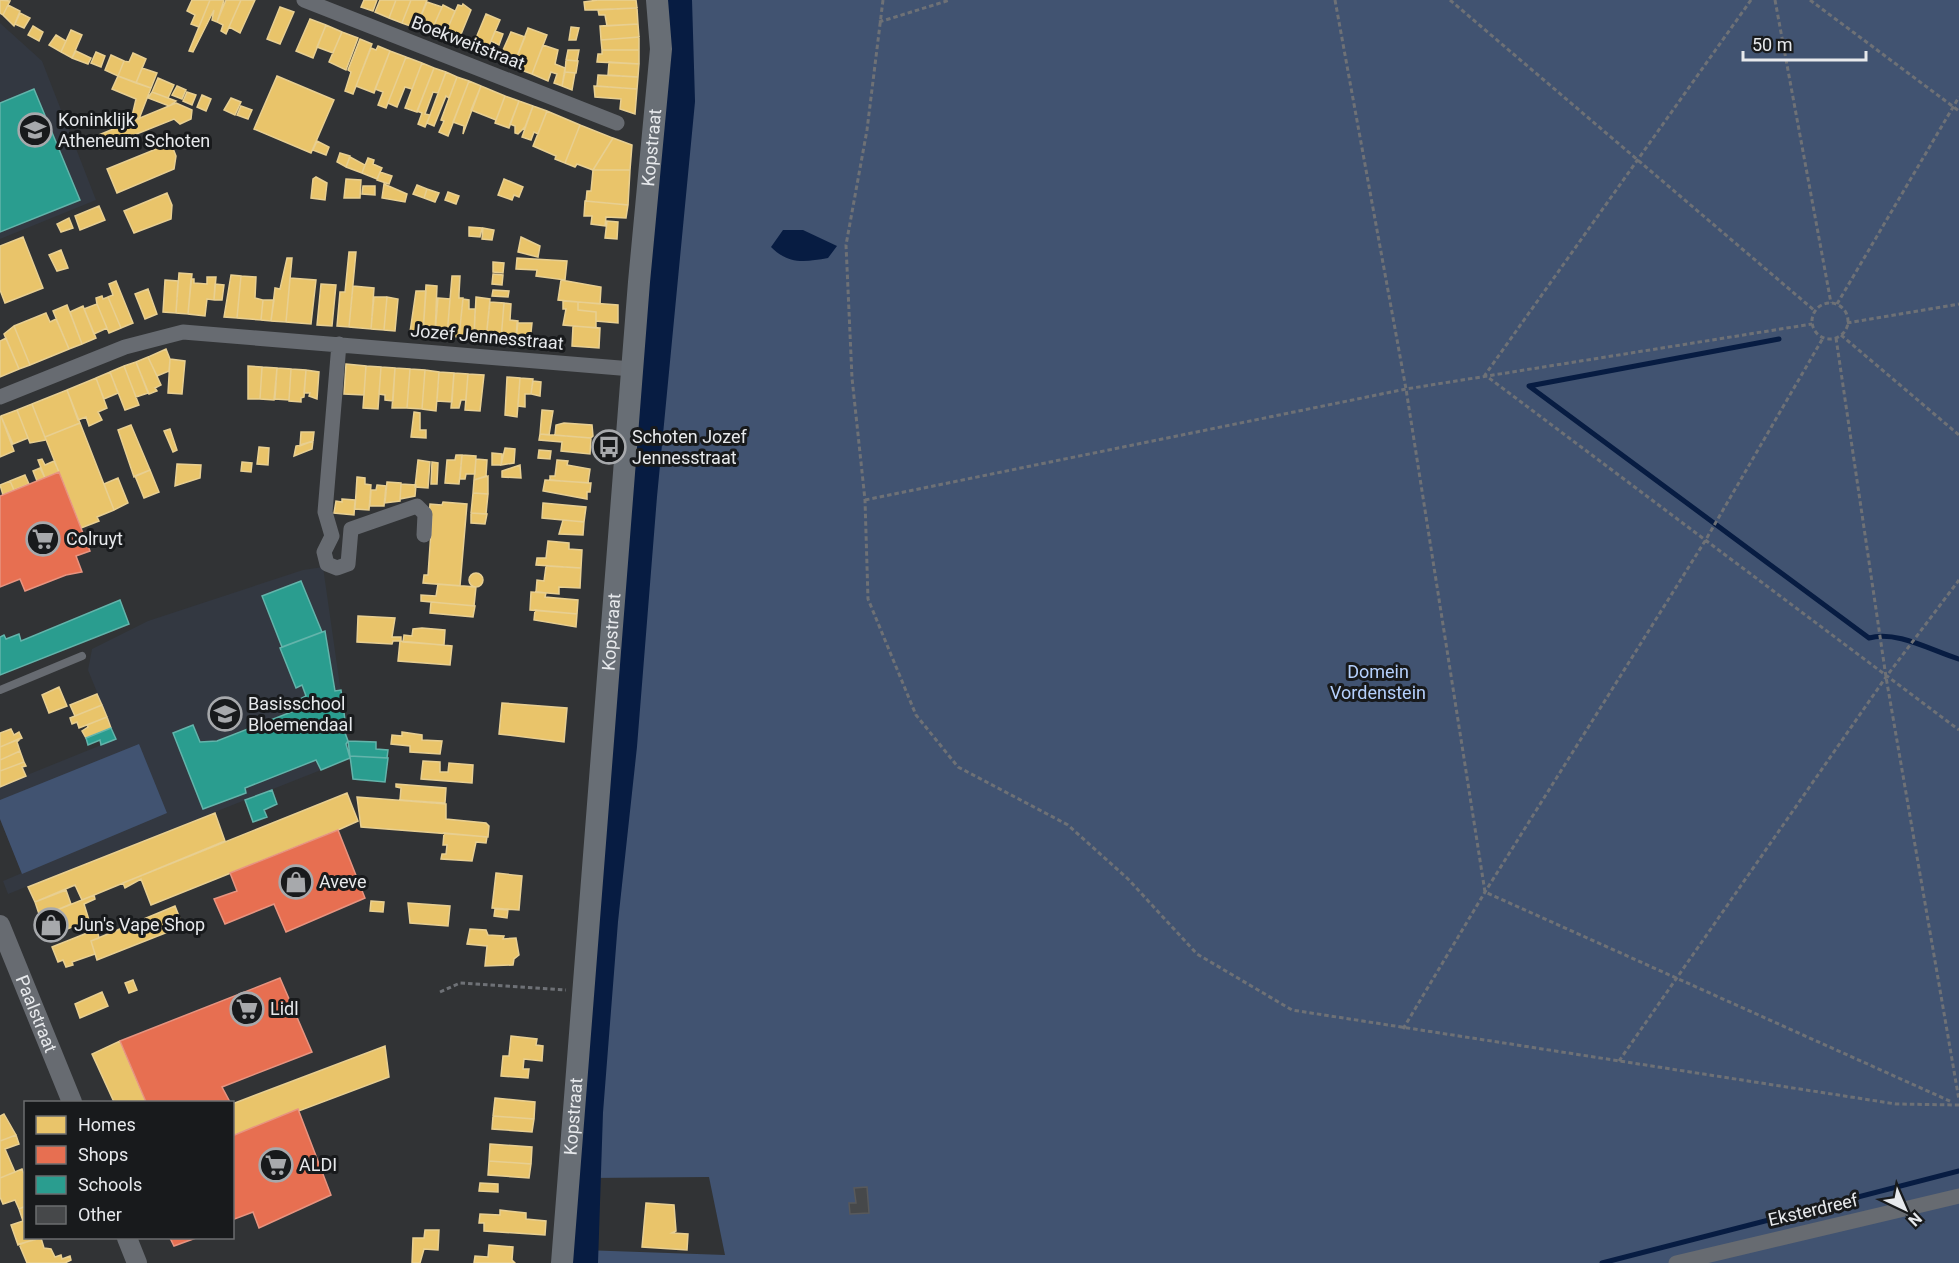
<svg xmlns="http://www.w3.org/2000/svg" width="1959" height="1263" font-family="Roboto,sans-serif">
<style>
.built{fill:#333841}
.green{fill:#415371}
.water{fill:#071c42}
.homes{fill:#e9c46a;stroke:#e8cf91;stroke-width:1.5}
.shops{fill:#e76f51;stroke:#e79480;stroke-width:1.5}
.schools{fill:#2a9d8f;stroke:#63b4ab;stroke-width:1.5}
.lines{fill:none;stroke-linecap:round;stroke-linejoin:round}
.stream{stroke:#071c42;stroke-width:5}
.river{stroke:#071c42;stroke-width:30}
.building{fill:#46484a;stroke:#58595b;stroke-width:1.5}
.path{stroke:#6e7176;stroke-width:3;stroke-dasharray:4.5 3;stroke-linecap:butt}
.service{stroke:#676b71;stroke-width:8}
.minor{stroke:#676b71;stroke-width:15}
.tertiary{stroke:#676b71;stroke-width:20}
.secondary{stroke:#686e75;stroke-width:22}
.labels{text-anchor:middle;stroke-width:6;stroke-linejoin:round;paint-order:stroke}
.street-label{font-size:18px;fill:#e7e9ec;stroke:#181a1c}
.poi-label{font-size:18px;fill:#e7e9ec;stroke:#181a1c;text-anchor:start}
.park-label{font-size:18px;fill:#b5d0fc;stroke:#181a1c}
</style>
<rect width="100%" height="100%" fill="#313335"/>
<path class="built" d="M0 23 42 61 96 200 0 239Z
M323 567 350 756 321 770 8 894 3 881 22 873 0 819V786L116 739 88 670 92 649 148 621 303 570Z"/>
<path class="green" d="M669 0H1959V1263H583V1250L725 1255 709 1177 588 1178 674 103Z
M139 744 167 813 22 874 0 819V800Z"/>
<path class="water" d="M783 230H803L837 246 828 258C805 262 789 265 771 247Z"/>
<path class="homes" d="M0 0 10 1 3 15 0 13Z
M192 0H210L199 27 191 24 195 15 187 11Z
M210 0H224L220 13 217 22 212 20 214 10 193 52 189 51Z
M226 0H241L226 34 221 31 223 25 217 22Z
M241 0H255L240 33 229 27Z
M364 0H377L373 11 361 7Z
M380 0H396L389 18 375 12Z
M396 0H411L402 23 389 18Z
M411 0H427L416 28 402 23Z
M598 0H636L637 8 585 10 584 2Z
M427 2 442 7 430 34 416 28Z
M463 4 471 10 457 44 443 39 458 5 462 6Z
M8 5 20 11 14 26 3 15Z
M443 5 455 11 443 39 430 34Z
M280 7 294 12 280 44 267 39Z
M637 8 638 24 607 26 605 15H599L598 10Z
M20 13 30 18 24 28 15 24Z
M486 14 500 20 485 55 471 50Z
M310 19 326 25 313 58 296 51Z
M638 24 639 37 601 40 600 26Z
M326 25 342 32 333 53 317 47Z
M33 26 43 32 39 41 28 35Z
M571 27 579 28 576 40H569Z
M528 28 547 35 532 74 513 67Z
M71 30 82 35 72 58 61 52Z
M495 31 503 34 499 45 491 41Z
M342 32 358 38 346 70 329 62Z
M511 32 525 37 513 67 498 61Z
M56 35 66 41 61 52 49 45Z
M639 37V50H602L601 40Z
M360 39 372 44 353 94 345 91 351 72 348 70Z
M543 45 558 50 555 64 565 68 562 86 554 83 557 74 551 72 548 81 532 74Z
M378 46 390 51 374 93 356 86 371 48 376 50Z
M568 50H579L577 61 566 60Z
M602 50H639V64L597 62 598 54H602Z
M76 51 91 58 88 64 72 58Z
M390 51 406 57 386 108 378 105 383 92 375 89Z
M96 52 105 56 101 67 91 63Z
M133 53 146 59 136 83 118 76 124 61 129 62Z
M111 55 124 61 118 76 105 70Z
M406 57 422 63 412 89 405 87 397 107 388 103Z
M566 60 578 61 576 73 565 72Z
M609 62 639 64 638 77 608 75Z
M422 63 434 68 417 112 405 108Z
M142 68 157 73 151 88 136 83Z
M434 68 446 72 438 93 433 92 425 114 430 115 425 127 418 124 422 113 417 111Z
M446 72 457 77 449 98 446 96 434 126 427 123Z
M565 72 575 73 572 90 562 86Z
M598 75 638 77 637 89 597 86Z
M118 76 151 88 139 119 132 116 136 99 112 89Z
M277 76 334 100 311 153 254 129Z
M457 77 469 81 448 136 439 132 444 121 441 120Z
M158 78 174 85 168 98 152 92Z
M469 81 481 86 463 134 464 126 453 122Z
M177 86 186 90 182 99 172 95Z
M481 86 505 96 496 120 471 110Z
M594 86 637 89 635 114 620 109 621 99 595 97Z
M152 92 176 101 169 106 148 98Z
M187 92 196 95 192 105 183 101Z
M202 95 211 99 206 111 197 107Z
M505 96 519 101 509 128 495 123Z
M231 98 241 102 235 115 224 110Z
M519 101 533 106 525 127 518 134 515 133V126L510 124Z
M176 103 192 110 191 119 180 124 174 119 99 149 94 137Z
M241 106 252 110 248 119 237 115Z
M533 106 547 111 538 134 534 132 531 140 522 137Z
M547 111 580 125 565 163 555 159 556 156 533 146Z
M130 115 132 121 118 127 116 121Z
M580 125 613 138 593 170 577 164 575 167 565 163Z
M613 138 632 145 630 170H593Z
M317 141 329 147 326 155 313 150Z
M171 143 176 156 174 169 117 193 107 169Z
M340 153 350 156 346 167 337 162Z
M350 157 365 165 362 173 346 167Z
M368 158 374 160 373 164 382 168 377 179 362 173Z
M593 170H630L628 205 586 201 587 191H591Z
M380 172 392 176 389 184 377 180Z
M316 177 327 183 325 200 311 198 313 179Z
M346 179 361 180 360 198H344Z
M504 179 523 187 519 197 514 195 512 200 498 195Z
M384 184 407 194 405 202 382 198Z
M417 185 427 189 424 198 413 194Z
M363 186H375V195L362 194Z
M427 189 439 193 435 202 424 198Z
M448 192 459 196 456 204 445 200Z
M167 193 172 205 171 219 134 233 124 211Z
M585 201 628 205 626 218 606 217 605 226 591 224 592 216H584Z
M99 206 105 220 80 230 75 216Z
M69 218 73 228 61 232 57 224Z
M607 221 618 222 617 239 605 238Z
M469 227 482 228 480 237 469 236Z
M483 228 494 230 492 240 482 239Z
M23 237 43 288 5 303 0 290V246Z
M521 237 540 246 538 257 518 252Z
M61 250 68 268 57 271 49 255Z
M349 252H356L349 327 337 326 340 292H345Z
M287 258H292L286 322 271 321 275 288 280 289Z
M517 258 567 261 565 280 536 276 537 270 516 269Z
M493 262 504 263 503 273 493 272Z
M179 273 192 274 188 314 176 313Z
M493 274 503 275 502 285 492 284Z
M231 275 241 276 237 318 224 317Z
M241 276 256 277 255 298 263 300 261 320 237 318Z
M452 276H460L459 294V298H463L459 337 447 336Z
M207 277H216L214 300 207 299 205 316 188 314 191 279H194V283L207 284Z
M290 278 316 280 311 324 286 322Z
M165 280 178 281 176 313 163 312Z
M561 280 601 287 600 304 558 300Z
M116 281 133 323 121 328 108 297 113 295 109 284Z
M215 284 224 285 222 300H214Z
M321 284 336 285 332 326 317 325Z
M426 285 437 286 435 334 423 333Z
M353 286 374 288 371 329 349 327Z
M148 289 157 314 145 319 135 294Z
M493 290 509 291 508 297 492 296Z
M416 291H426L423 333 410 332Z
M102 296 103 299 108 297 121 328 109 333 97 304 96 298Z
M374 297H387L384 330 371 329Z
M387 297 398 299 395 331 384 330Z
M476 297 490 299 486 339 474 338Z
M438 298 450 299 447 336 435 334Z
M463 299 469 300V309H475L474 338 459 337Z
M263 300H274L271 321 261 320Z
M563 301 578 302V310L596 312V328L563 325 566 309H563Z
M490 302 504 303 501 340 486 339Z
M578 302 618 305V323L596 321V312L578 310Z
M504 303 511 304 510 320 518 321 516 341 501 340Z
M97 304 107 328 94 334 84 309Z
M67 305 82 344 69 349 53 311Z
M83 306 96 338 82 344 70 312Z
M46 313 50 322 56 319 69 349 30 365 14 326Z
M517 323H532L530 342 516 341Z
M14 326 30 365 19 369 4 334Z
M573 326 600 328 599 348 572 346Z
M6 338 19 369 0 377V341Z
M166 349 170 359 169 371 157 376 148 357Z
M148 357 161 385 155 388 157 391 149 394 136 362Z
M170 359 185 361 182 394 168 393Z
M136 362 148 393 136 397 124 366Z
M346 364 366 366 364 395 344 394Z
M124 366 139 405 125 410 110 372Z
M248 366 262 367 260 399H248Z
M366 366 381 367 378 409 363 408Z
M262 367 277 368 274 400 260 399Z
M381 367 395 368 393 401 385 400V395L379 394Z
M277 368 291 369 289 400 275 399Z
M395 368 410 369 407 408H392Z
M291 369 306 370 304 397 301 398V402L289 401Z
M410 369 425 370 422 409 407 408Z
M306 370 319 372 317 399 309 396 310 393H304Z
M425 370 439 372 436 411 422 409Z
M110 372 118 393 104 399 96 378Z
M439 372 454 373 452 402 437 401Z
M454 373 468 374 466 400H461L459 408H451Z
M468 374 484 375 480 411 465 410Z
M507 377 520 378 517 417 505 415Z
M96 378 107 408 98 412 102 420 89 426 86 417 78 420 67 390Z
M520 378 533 379 531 394H525V407L518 406Z
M533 381 541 382 540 396 531 394Z
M67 390 80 423 45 437 32 404Z
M32 404 46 440 30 443 17 410Z
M17 410 28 438 13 444 1 416Z
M542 410 553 411 549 435 540 434Z
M414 412 420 413V430H426V438L411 437Z
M1 416 14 451 0 457V417Z
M80 423 114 510 97 517 99 521 81 528 45 437Z
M564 423 592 425 593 436 591 438 555 435 556 425Z
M131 425 150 470 134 477 118 430Z
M170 429 177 450 173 452 164 431Z
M301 432H314L313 441 300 446Z
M540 434 591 438 590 454 561 451 562 442 539 440Z
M313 441 312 449 294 456 296 446Z
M259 447 269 448 268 465 257 464Z
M505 448 515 449 514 463 501 465Z
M539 450 551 451 550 459 538 458Z
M492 453 502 454 501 465H492Z
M456 455H462L459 484 445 483 447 460H455Z
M462 455 476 456 475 474H466L465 479H460Z
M42 459 45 465 54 461 59 472 45 478 38 460Z
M476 459 487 460 486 476 474 480Z
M418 460 430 462 428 488 415 487Z
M557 460 568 461 567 465 590 469 588 483 550 480V476H555Z
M242 462 252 463 251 472 241 471Z
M432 462 438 463 437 484H431Z
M177 464 201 465 200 478 175 486Z
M520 465 521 478 502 477V471Z
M40 468 45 478 37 481 33 471Z
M150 470 159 492 144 498 135 476Z
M25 475 29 484 14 490 10 481Z
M488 476V494L473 493 474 480Z
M357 477 365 478V484L371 485 369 510 355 509Z
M118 478 128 503 114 510 104 484Z
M545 480 591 483 590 492H587V499L543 491Z
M10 481 14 490 3 495 0 485Z
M387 482 401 483 400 501 385 503Z
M401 484 416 485 415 496 400 499Z
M377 485 386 486 384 506H370L371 490H376Z
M473 493 488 494 486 514 471 513Z
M342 499 355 500 354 515 334 513 336 501 342 502Z
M443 502 467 504 460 586 423 583 424 575H428L432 517H429L430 504 442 505Z
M543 503 586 507 584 522 542 518Z
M471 513 487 514 485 524 471 523Z
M563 520 584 522 583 535 559 534Z
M548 541 569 543V549L582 550 581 568 536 565 537 558H546Z
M546 566 581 568 580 588 559 587V594L536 592 537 580 544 581Z
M469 580a7 7 0 1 1 14 0a7 7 0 1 1-14 0Z
M438 584 476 587 474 606 421 601V595L436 596Z
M531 592 546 593 545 597 578 600 577 614 530 610Z
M431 602 475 606 473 617 430 613Z
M535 610 577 614 576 627 534 620Z
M358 616 395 618 392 637H401V641H393L392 644 357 642Z
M422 628 445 630 444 645 403 642 404 635 412 636 413 629Z
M400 641 452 646 450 665 398 661Z
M59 687 67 706 49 713 42 695Z
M97 694 102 705 75 716 70 705Z
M502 703 567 708 564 742 499 734Z
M102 705 107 717 79 728 77 722 72 724 70 718Z
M107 717 111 728 86 738 82 731 88 727 87 725Z
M11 729 14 735 19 732 22 738 0 747V733Z
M402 732 422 735V740L442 741 440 754 410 752V746L391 744 392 735 402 736Z
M21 738 17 742 20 751 0 760V747Z
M20 751 24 762 0 771V760Z
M423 761 440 762V772H448L449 763 473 765 472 783 421 779Z
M24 762 26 766 22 767 26 776 0 787V771Z
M396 784 446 788 445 803 400 800 401 788 396 787Z
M347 793 358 821 338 830 151 905 141 879 125 888 123 883Z
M357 797 446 804V819L486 823 489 826 488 837 361 827Z
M215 813 225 841 82 900 75 885 35 902 28 887Z
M444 833 487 837 486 843 476 842 472 861 441 859 442 854H446L447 845H443Z
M496 873 522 876 519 910 492 908Z
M66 890 71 904 40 917 35 902Z
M94 895 95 899 84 904 89 920 48 937 40 917Z
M371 901 384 902 383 912 370 911Z
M408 903 450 906 448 926 410 923Z
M175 906 183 926 97 960 91 941Z
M495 909 508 910 507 918 494 916Z
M97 929 99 938 91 941 95 954 72 962 73 965 66 967 63 960 58 962 52 947Z
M470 929 486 930 488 935 504 936 503 939 516 938 519 955 514 959 513 965 485 966 487 946 467 944Z
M133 980 137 990 129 993 125 983Z
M102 992 108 1006 80 1018 75 1004Z
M511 1036 537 1039 536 1045 543 1046 542 1061 524 1059 523 1069H529L528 1078 501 1076 503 1056H509Z
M120 1041 146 1102H114L92 1054Z
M385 1046 389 1077 232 1136V1104Z
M495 1098 535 1102 534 1119 493 1116Z
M4 1114 16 1135 0 1141V1116Z
M493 1116 534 1119 532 1132 492 1129Z
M16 1135 19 1144 5 1149 15 1172 0 1178V1141Z
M490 1144 532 1147 531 1164 489 1161Z
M489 1161 531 1164 529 1178 488 1175Z
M22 1169 26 1179V1206L19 1209 15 1200 3 1204 0 1197V1178Z
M480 1183 498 1184V1192L479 1191Z
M646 1203 674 1205 676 1231 672 1233 688 1234 687 1250 642 1247Z
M26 1206V1238H38L18 1245 11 1225 23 1221 19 1209Z
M500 1210 526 1213V1219L546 1221 545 1235 484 1231V1223H479L480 1214 500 1215Z
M425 1230H439L438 1250 424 1249 420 1263H412L413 1238H424Z
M41 1238 44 1248 51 1249 55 1257 61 1255 62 1259 70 1256 71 1260 65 1263H27L19 1244Z
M489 1245 513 1247 512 1260 515 1263H474L475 1256 488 1257Z"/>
<path class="shops" d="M59 472 90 551 76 556 82 572 66 575 25 591 20 579 0 587V496Z
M338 830 365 898 286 932 274 904 225 924 214 899 237 891 230 873Z
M280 978 312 1052 222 1087 230 1102H146L120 1041Z
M298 1109 331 1195 259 1228 253 1212 232 1220V1136Z
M170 1238H196L174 1246Z"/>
<path class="schools" d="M34 89 80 200 0 232V103Z
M301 581 322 632 282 647 262 596Z
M120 600 129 624 0 675V637L4 635 6 639 19 634 21 641Z
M325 631 335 691 341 690 345 720 341 722 348 741 346 744 350 758 321 770 316 760 245 788 246 793 203 809 173 733 193 725 200 742 217 741 304 707 300 699 306 696 302 685 296 688 280 648Z
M111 728 116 739 101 745 100 740 88 745 86 738Z
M348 741 376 742V749L388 750 387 758 350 756Z
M350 756 388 758 385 782 353 779Z
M272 790 277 804 264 810 267 817 253 822 245 800Z"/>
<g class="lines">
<path class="stream" d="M1779 339 1529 386 1869 638C1897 630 1932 651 1959 659
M1602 1263 1959 1171"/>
<path class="river" d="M583 1263 588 1112 603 921 622 746 642 496 680 101 677 0"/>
</g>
<path class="building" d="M867 1187 869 1213 850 1214 849 1203H856L854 1188Z"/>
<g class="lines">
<path class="path" d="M883 0 867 130 846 245 852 378 865 500 868 599 916 715 958 767 1068 825 1128 879 1197 954 1292 1010 1896 1104 1959 1105
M1335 0 1406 389 1485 892 1952 1102
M1450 0 1815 311
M1751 0 1485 375 1959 730
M1775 0 1831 303
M1810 0 1959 111
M879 22 950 0
M1812 321a18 18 0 1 1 36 0a18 18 0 1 1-36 0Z
M1837 304 1959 97
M1847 323 1959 304
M1841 335 1959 435
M1836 338 1886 677 1959 1100
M865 500 1406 389 1812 324
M440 992 460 983 566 990
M1403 1029 1485 892 1705 541 1823 338
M1619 1061 1886 677 1959 580"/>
<path class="service" d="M0 690 82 656"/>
<path class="minor" d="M304 0 617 123
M339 344 325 512 332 536 324 552 327 564 337 568 348 564 351 529 417 506 425 514 424 535
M0 397 125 347 183 332 632 369
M1676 1263 1959 1196"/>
<g class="tertiary">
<path id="s1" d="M0 925 72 1102"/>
<path d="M127 1238 137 1263"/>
</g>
<path class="secondary" id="s2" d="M562 1263 639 282 661 49 657 0"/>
</g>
<defs>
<symbol id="school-ring" viewBox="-11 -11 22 22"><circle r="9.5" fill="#181a1c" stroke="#a7a9ac" stroke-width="1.5"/><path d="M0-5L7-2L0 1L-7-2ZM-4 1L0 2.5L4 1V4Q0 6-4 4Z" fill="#a7a9ac"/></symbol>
<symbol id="bus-ring" viewBox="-11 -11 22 22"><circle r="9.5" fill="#181a1c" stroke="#a7a9ac" stroke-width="1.5"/><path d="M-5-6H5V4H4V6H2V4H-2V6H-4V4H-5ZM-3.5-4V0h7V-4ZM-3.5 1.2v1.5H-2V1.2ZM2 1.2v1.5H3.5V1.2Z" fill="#a7a9ac"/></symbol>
<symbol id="supermarket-ring" viewBox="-11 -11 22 22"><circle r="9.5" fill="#181a1c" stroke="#a7a9ac" stroke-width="1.5"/><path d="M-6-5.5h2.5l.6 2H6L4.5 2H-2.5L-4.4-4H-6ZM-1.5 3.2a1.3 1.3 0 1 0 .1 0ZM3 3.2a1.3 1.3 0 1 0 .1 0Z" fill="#a7a9ac"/></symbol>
<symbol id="shop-ring" viewBox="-11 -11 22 22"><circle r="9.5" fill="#181a1c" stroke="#a7a9ac" stroke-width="1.5"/><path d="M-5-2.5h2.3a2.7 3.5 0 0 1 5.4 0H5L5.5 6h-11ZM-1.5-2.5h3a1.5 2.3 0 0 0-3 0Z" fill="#a7a9ac"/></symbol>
</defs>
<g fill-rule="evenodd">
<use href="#school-ring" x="16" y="111" width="38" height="38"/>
<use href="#bus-ring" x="590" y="428" width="38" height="38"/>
<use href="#supermarket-ring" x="24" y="520" width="38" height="38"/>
<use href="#school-ring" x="206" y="695" width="38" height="38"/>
<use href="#shop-ring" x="277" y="863" width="38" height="38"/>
<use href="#shop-ring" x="32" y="906" width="38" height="38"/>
<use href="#supermarket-ring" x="228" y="990" width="38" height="38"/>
<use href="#supermarket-ring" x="257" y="1146" width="38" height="38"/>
</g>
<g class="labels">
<g class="street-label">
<text transform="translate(468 43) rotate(21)" y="6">Boekweitstraat</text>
<text dy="6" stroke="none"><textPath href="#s2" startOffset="1119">Kopstraat</textPath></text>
<text transform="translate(487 337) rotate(5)" y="6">Jozef Jennesstraat</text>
<text dy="6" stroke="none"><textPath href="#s2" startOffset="633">Kopstraat</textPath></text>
<text dy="6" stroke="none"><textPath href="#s1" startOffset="96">Paalstraat</textPath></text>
<text dy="6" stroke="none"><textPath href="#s2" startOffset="147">Kopstraat</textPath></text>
<text transform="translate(1813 1210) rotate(-13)" y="6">Eksterdreef</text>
</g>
<g class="poi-label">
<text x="58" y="126">Koninklijk<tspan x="58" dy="21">Atheneum Schoten</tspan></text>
<text x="632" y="443">Schoten Jozef<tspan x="632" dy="21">Jennesstraat</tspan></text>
<text x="66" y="545">Colruyt</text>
<text x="248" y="710">Basisschool<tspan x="248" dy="21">Bloemendaal</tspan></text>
<text x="319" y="888">Aveve</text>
<text x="74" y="931">Jun's Vape Shop</text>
<text x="270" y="1015">Lidl</text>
<text x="299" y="1171">ALDI</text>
</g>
<g class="park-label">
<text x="1378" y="678">Domein<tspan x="1378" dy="21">Vordenstein</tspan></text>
</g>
</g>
<rect x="24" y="1101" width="210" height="138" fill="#181a1c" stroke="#6b6d6f" stroke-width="1.5"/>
<rect x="36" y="1116" width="30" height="18" fill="#e9c46a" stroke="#6b6d6f" stroke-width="1.5"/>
<text x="78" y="1131" font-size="18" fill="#e7e9ec">Homes</text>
<rect x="36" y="1146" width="30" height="18" fill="#e76f51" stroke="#6b6d6f" stroke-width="1.5"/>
<text x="78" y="1161" font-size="18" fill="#e7e9ec">Shops</text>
<rect x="36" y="1176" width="30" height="18" fill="#2a9d8f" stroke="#6b6d6f" stroke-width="1.5"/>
<text x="78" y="1191" font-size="18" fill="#e7e9ec">Schools</text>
<rect x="36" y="1206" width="30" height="18" fill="#46484a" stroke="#6b6d6f" stroke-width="1.5"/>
<text x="78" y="1221" font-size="18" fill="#e7e9ec">Other</text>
<g transform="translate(1905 1209) rotate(136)" stroke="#181a1c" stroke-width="4.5" paint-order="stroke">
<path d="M0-4.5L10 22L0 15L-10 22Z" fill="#e7e9ec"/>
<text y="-9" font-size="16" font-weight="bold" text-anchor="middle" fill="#e7e9ec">N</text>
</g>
<path d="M1743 51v9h123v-9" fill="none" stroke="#e7e9ec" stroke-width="3"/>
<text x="1752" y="51" font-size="18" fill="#e7e9ec" stroke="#181a1c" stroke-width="4.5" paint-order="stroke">50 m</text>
</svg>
